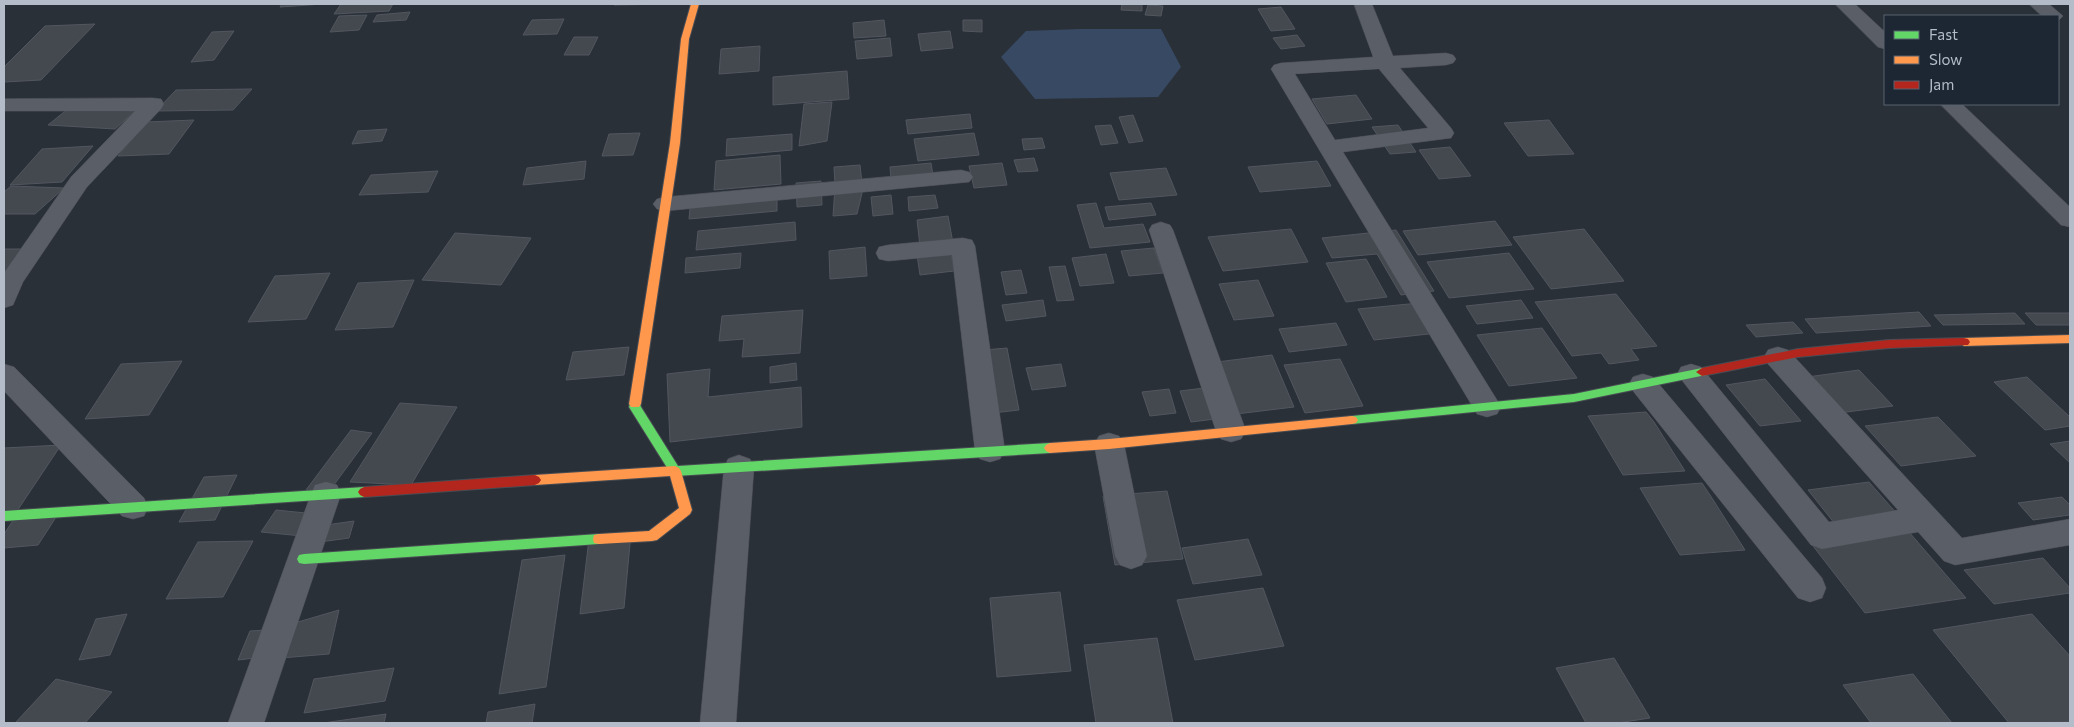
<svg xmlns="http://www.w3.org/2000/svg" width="2074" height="727" font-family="Commissioner,sans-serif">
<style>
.water{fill:#384963}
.building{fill:#444950;stroke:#52575f}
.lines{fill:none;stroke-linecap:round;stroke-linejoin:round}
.street-casing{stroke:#484c53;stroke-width:1}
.fast-casing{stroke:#484c53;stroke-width:2}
.slow-casing{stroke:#484c53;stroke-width:2}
.jam-casing{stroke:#484c53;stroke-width:2}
.street{fill:#5a5e66;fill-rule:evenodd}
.fast{fill:#63d668;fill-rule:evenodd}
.slow{fill:#ff974d;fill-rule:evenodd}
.jam{fill:#b3261e;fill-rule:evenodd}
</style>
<rect width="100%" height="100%" fill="#2a3038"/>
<path class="water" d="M1080 29H1161L1181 67 1158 97 1035 99 1001 57 1026 31Z"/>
<path class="building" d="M282 4H323L280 7Z
M341 4H393L389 11 334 14Z
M615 4H673L614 5Z
M1122 4H1142V11L1121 10Z
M1148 5 1163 6 1161 16 1145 15Z
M1281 7 1295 29 1271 31 1258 9Z
M410 12 406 20 373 22 377 15Z
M367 15 359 30 330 32 339 16Z
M564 19 557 34 523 35 532 20Z
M884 20 886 36 854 38 853 23Z
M963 20H982V32L963 31Z
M95 24 41 80 4 82V67L45 26Z
M234 31 214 60 191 62 212 32Z
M950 31 953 48 921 51 918 34Z
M1297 35 1305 46 1281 49 1273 38Z
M574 37H598L589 55H564Z
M890 38 892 56 857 59 855 41Z
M760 46 759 71 719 74 721 49Z
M847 71 849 99 773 105V77Z
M252 89 233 110 156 111 176 90Z
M1356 95 1372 119 1327 124 1312 99Z
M832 102 827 141 799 146 804 104Z
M69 108 135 111 115 129 48 125Z
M970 114 972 128 908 134 906 120Z
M1133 115 1143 141 1129 143 1119 117Z
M194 120 169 154 118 156 146 122Z
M1549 120 1574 154 1528 156 1504 123Z
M1111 125 1118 143 1101 145 1095 126Z
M1398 125 1416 152 1390 154 1372 127Z
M387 129 382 141 352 144 358 131Z
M640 133 633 155 602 156 609 134Z
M974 133 979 155 918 161 914 139Z
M792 134V150L726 156 727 139Z
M1042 138 1045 148 1024 150 1022 139Z
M93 146 62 182 10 185 42 149Z
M1450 147 1471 176 1439 179 1419 150Z
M780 155 781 184 714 190 716 161Z
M1034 158 1038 171 1018 172 1014 160Z
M586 161 584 179 523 185 527 168Z
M1317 161 1331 186 1260 192 1248 167Z
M931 163 933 175 891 179 890 167Z
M1002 163 1007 185 974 188 969 166Z
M860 165 862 183 835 185 834 167Z
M1166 168 1177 195 1119 200 1110 173Z
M438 171 428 192 359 195 371 175Z
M821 181 822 205 797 207 796 183Z
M11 186 64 188 35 214H4V192Z
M835 187 863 189 857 214 833 216Z
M777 190V211L689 219 691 198Z
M891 195 893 214 873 216 871 197Z
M935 195 938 208 909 211 908 197Z
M1096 203 1104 228 1143 224 1150 242 1090 248 1077 205Z
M1151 203 1156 215 1109 220 1105 207Z
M948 216 953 243 920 246 917 220Z
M1495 221 1512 245 1418 255 1403 231Z
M795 222 796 240 696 250 698 231Z
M1291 229 1308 262 1223 271 1208 237Z
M1584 229 1624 281 1551 289 1513 237Z
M1396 230 1434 291 1401 295 1377 254 1332 258 1322 238Z
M455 233 531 238 501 285 422 280Z
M865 247 867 276 830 279 829 251Z
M1154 248 1163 273 1129 276 1121 251Z
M4 249H26L4 272Z
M951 251 954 271 920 275 917 255Z
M741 253 740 268 685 273 686 258Z
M1509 253 1534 289 1449 298 1427 262Z
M1106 254 1114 283 1080 286 1072 258Z
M1366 259 1387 297 1346 302 1326 263Z
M1065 266 1074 300 1057 301 1049 267Z
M1021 270 1027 293 1006 295 1001 272Z
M330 273 306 319 248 322 275 276Z
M414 280 393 327 335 330 358 283Z
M1258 280 1274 316 1234 320 1219 284Z
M1616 294 1657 346 1631 349 1639 360 1609 364 1601 353 1572 356 1535 302Z
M1043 300 1046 316 1006 321 1002 305Z
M1521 300 1533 318 1477 324 1466 306Z
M1429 302 1447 332 1374 340 1358 309Z
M803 310 800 353 742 357 744 339 719 341 722 316Z
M1919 312 1931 326 1816 333 1805 319Z
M2015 313 2025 324 1943 325 1934 315Z
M2025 313H2070V325H2036Z
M1793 322 1803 333 1756 337 1746 325Z
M1336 323 1347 345 1289 352 1279 329Z
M1542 328 1577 378 1509 386 1477 335Z
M629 347 624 375 566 380 573 352Z
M1007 348 1019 410 984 414 973 351Z
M1272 355 1294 407 1228 415 1209 363Z
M1340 359 1363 406 1305 413 1284 365Z
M182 361 149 415 85 419 121 364Z
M796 363 797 380 770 383V367Z
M1061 364 1066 386 1032 390 1026 368Z
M710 369 708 397 801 387 802 427 670 442 667 374Z
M1859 370 1893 406 1839 413 1807 377Z
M2027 377 2070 417V426L2045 430 1994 382Z
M1765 379 1801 421 1760 426 1726 385Z
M1212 387 1223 418 1191 422 1180 391Z
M1169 389 1176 413 1150 416 1142 392Z
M400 403 457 407 411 485 350 482Z
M1646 412 1654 422 1685 471 1623 475 1588 416Z
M1938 417 1976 456 1901 466 1865 426Z
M351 430 372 433 325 497 303 494Z
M2070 441V463L2050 444Z
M61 445 17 511 4 512V448Z
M237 475 215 520 179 522 204 477Z
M1869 482 1898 515 1835 524 1808 490Z
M1702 483 1710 495 1745 550 1680 555 1640 488Z
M1167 491 1183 559 1115 565 1103 496Z
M2062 497 2070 505V515L2033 520 2018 503Z
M276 510 316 514 302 536 261 532Z
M60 511 38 545 4 548V534L18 513Z
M354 521 349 538 320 542 326 525Z
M1909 532 1966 598 1865 613 1813 546Z
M631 533 624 608 580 614 589 539Z
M1248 539 1262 575 1193 584 1182 548Z
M253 541 223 597 166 599 198 542Z
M565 555 546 687 499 694 522 560Z
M2043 558 2070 588V593L1994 604 1964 570Z
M1263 588 1284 646 1195 660 1177 600Z
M1060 592 1071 671 997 677 990 598Z
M339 610 329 654 281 658 298 622Z
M127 614 110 655 79 660 96 619Z
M2032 614 2070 656V722L2009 723 1933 630Z
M283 629 272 656 238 660 250 631Z
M1157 638 1173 723H1096L1084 645Z
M1614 658 1650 718 1617 723H1586L1556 668Z
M394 668 385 701 304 713 314 679Z
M1913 674 1952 723H1871L1843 685Z
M56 679 112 692 85 723H15Z
M535 704 532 723H486L488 712Z
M386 714 384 723H323Z"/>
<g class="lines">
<defs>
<path id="street" d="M1354 4H1372L1393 56 1446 53 1453 55 1456 59 1453 63 1446 65 1400 68 1451 128 1454 133 1451 138 1343 152 1497 400 1501 407 1497 414 1487 417 1477 414 1271 69 1274 65 1281 63 1373 57ZM1379 69 1428 128 1335 140 1295 74Z
M1835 4H1855L1885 32V49L1878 47Z
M2029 4H2049L2063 16 2058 21V16H2042Z
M153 98 161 99 164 104 161 109 87 187 23 282 13 305 4 308V273L71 177 135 111H4V99Z
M1940 104H1962L2070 207V227L2061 225Z
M961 170 969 172 973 177 969 182 665 211 657 209 653 204 657 199 665 197Z
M1161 222 1170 225 1173 230 1246 431 1241 439 1231 442 1221 439 1216 431 1149 230 1152 225Z
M963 238 972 240 975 246 1005 451 1000 459 990 462 980 459 975 451 952 255 888 261 879 259 876 253 879 247 888 245Z
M1778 347 1788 350 1962 538 2070 519V545L1955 565 1944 561 1918 532 1822 549 1811 545 1677 374 1681 367 1691 364 1701 367 1829 522 1898 510 1768 364 1764 357 1768 350Z
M4 364 14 367 144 498 148 507 144 516 133 519 122 516 4 391Z
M1643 374 1653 377 1822 578 1826 588 1822 598 1810 602 1798 598 1633 391 1629 384 1633 377Z
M1109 433 1119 436 1124 444 1147 556 1142 565 1131 569 1120 565 1115 556 1094 444 1099 436Z
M739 455 750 459 754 467 736 723H700L724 467 728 459Z
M326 482 337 485 341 494 264 723H228L311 494 315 485Z"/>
<path id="fast" d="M1702 368 1706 369 1708 372 1706 375 1574 402 1352 424 1348 423 1346 420 1348 417 1352 416 1574 394Z
M635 400 639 401 641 407 678 466 1050 443 1054 445 1056 448 1054 451 1050 453 675 476 671 474 629 407 631 401Z
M364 487 368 489 370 492 368 495 364 497 4 521V511Z
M599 534 604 535 605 539 604 543 599 544 304 564 299 563 297 559 299 555 304 554Z"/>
<path id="slow" d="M691 4H699L689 39 680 143 641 404 639 407H631L629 404 670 143 681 39Z
M2070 335V343L1964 346 1958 342 1964 338Z
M1352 416 1356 417 1358 420 1356 423 1352 424 1109 449 1050 453 1046 451 1044 448 1046 445 1050 443 1109 439Z
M675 466 679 468 681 471 692 510 690 514 657 540 652 541 599 544 594 543 593 539 594 535 599 534 649 531 679 508 670 476 535 485 531 483 529 480 531 477 535 475Z"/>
<path id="jam" d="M1964 338 1968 339 1970 342 1968 345 1889 348 1798 357 1702 376 1696 372 1702 368 1798 349 1889 340Z
M535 475 539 477 541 480 539 483 535 485 364 497 360 495 358 492 360 489 364 487Z"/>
</defs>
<use href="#street" class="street-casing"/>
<use href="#fast" class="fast-casing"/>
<use href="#slow" class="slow-casing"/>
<use href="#jam" class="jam-casing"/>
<use href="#street" class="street"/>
<use href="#fast" class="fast"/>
<use href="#slow" class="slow"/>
<use href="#jam" class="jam"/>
</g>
<rect width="2074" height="727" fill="none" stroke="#b4bcc9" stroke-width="10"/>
<rect x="1884" y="15" width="175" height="90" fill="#1d2633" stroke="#59626f"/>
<rect x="1894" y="31" width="25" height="8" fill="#63d668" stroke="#59626f"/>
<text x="1929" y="40" font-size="15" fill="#b4bcc9">Fast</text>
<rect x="1894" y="56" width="25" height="8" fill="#ff974d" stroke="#59626f"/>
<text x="1929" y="65" font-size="15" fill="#b4bcc9">Slow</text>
<rect x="1894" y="81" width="25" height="8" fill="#b3261e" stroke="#59626f"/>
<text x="1929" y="90" font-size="15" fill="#b4bcc9">Jam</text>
</svg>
